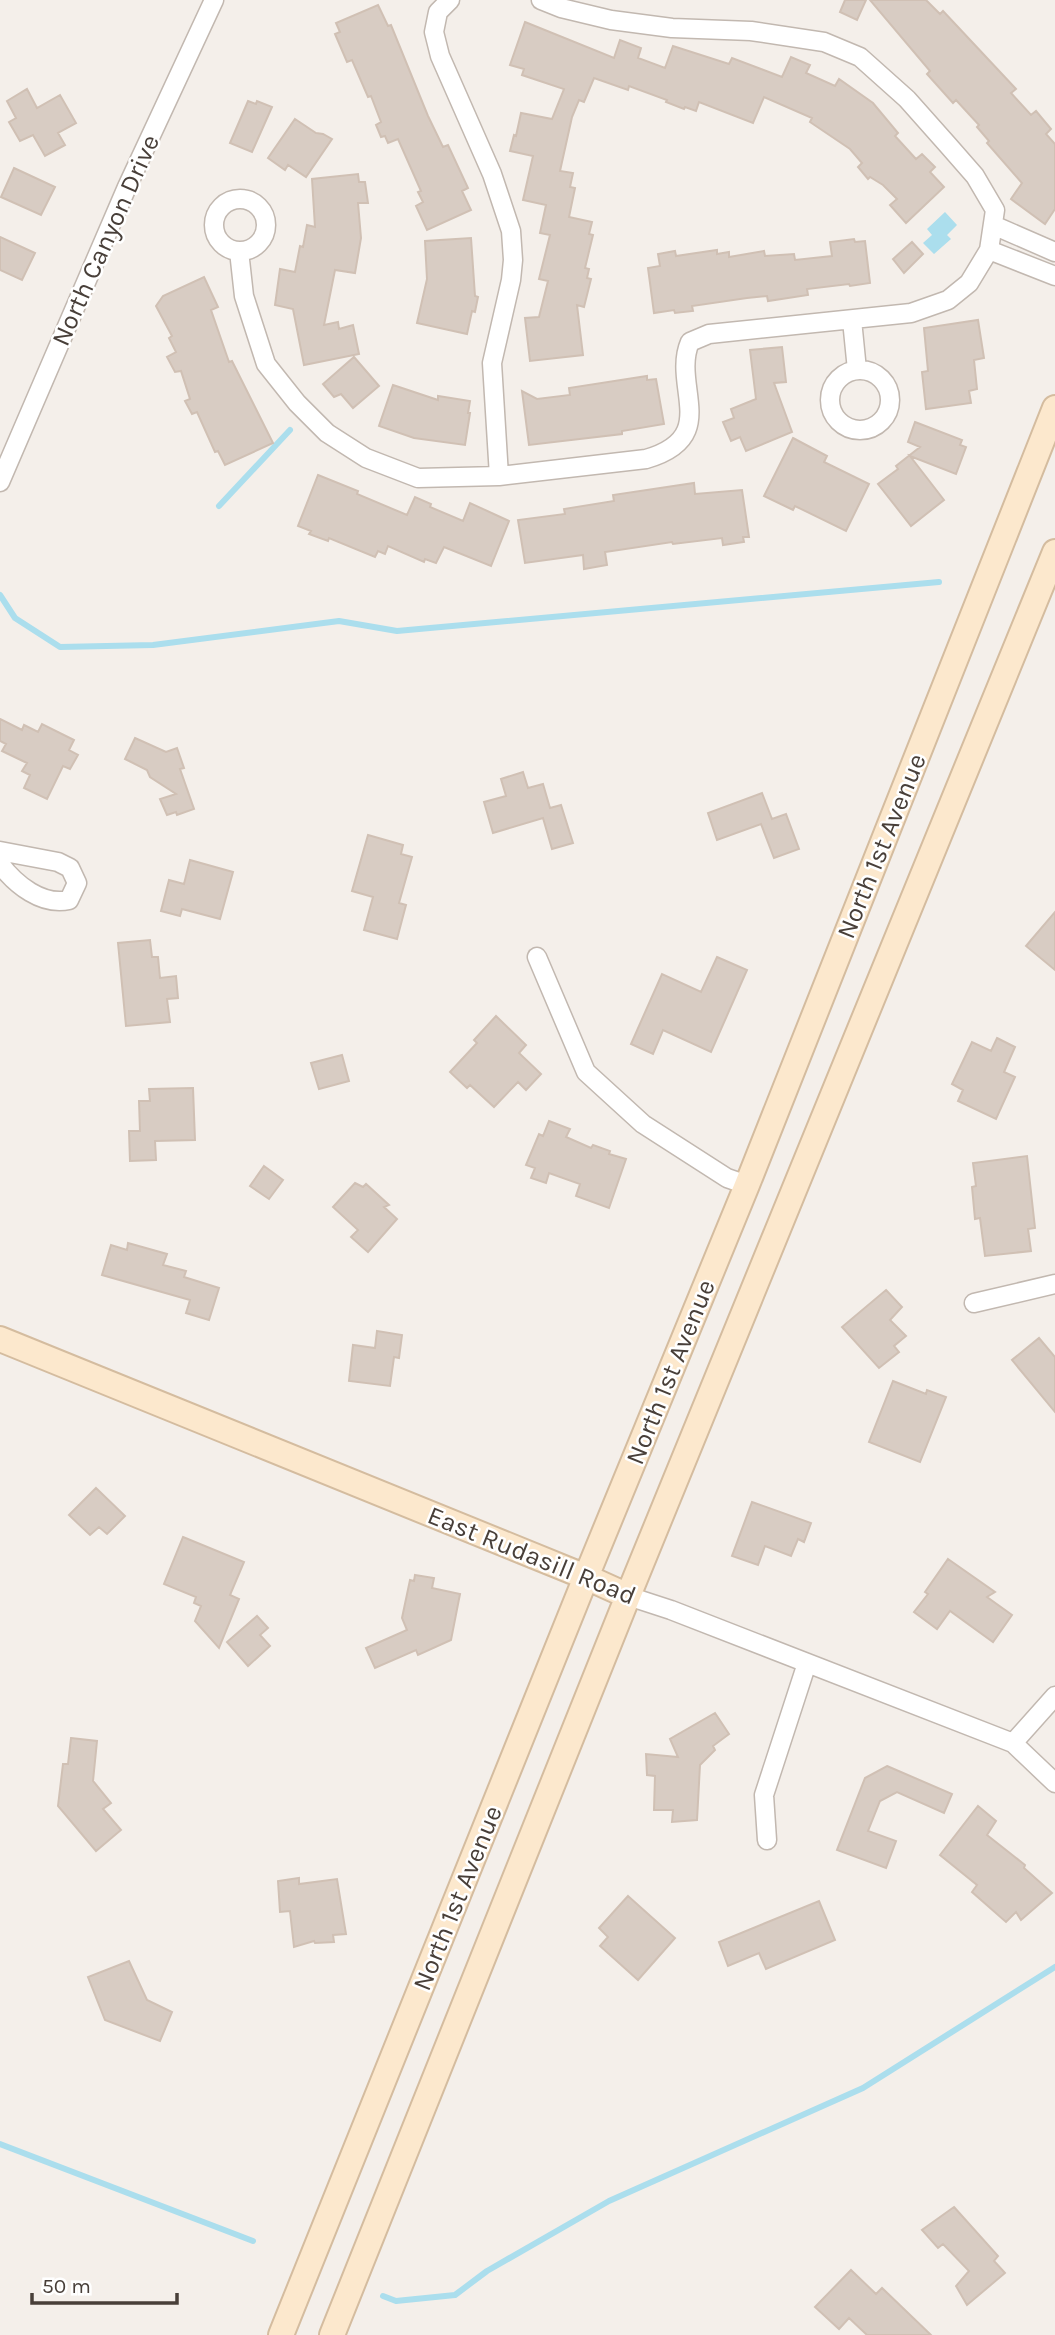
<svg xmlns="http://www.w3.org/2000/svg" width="1055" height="2335" font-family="Karla,sans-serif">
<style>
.water{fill:#abdeed}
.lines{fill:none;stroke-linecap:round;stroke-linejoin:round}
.stream{stroke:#abdeed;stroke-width:6}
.building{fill:#d8ccc3;stroke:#d0c0b4;stroke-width:2}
.street-casing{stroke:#c2b8b0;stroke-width:21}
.secondary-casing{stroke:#d4bc9f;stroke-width:28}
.street{stroke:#fff;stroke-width:18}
.secondary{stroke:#fce8cd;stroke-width:24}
.labels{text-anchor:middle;stroke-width:5;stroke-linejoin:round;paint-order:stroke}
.street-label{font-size:26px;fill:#483f39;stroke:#fff}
</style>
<rect width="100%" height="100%" fill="#f4efea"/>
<path class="water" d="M945 212 957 225 947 235 951 239 934 254 923 243 932 235 927 229Z"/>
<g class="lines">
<path class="stream" d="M219 506 290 430
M0 595 15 618 60 647 153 645 339 621 397 631 939 582
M0 2144 253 2241
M383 2296 396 2301 455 2295 487 2271 609 2201 863 2088 1055 1967"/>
</g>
<path class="building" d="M845 0H866L857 20 840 12Z
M870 0H926L940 14 943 11 1016 89 1011 93 1031 115 1036 111 1051 129 1046 134 1055 144V209L1045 224 1011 199 1022 183 987 143 989 141 977 127 979 125 956 100 953 103 927 74 930 71Z
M378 5 388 26 391 25 428 116 443 147 448 145 468 188 462 191 471 210 427 230 416 206 423 202 418 192 421 191 398 139 388 143 385 136 381 137 376 125 381 122 371 96 368 97 352 60 347 62 335 34 340 32 336 23Z
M525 22 614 58 620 40 641 48 638 58 665 68 673 46 729 64 732 58 782 77 791 57 810 65 806 73 835 86 839 79 873 103 898 133 895 136 916 159 922 154 935 167 930 172 944 187 906 223 890 205 897 199 883 185 870 177 868 179 858 167 862 163 850 149 810 122 812 118 764 97 753 123 699 102 696 111 685 107 684 109 666 102 667 100 629 86 628 90 594 78 584 102 579 100 572 117 560 171 573 173 570 187 575 188 569 217 592 222 589 234 593 235 585 268 589 269 587 278 591 279 584 307 577 305 583 355 530 361 525 318 539 317 548 281 539 279 550 235 540 233 546 205 523 200 533 156 510 151 514 135 516 136 521 113 552 119 564 89 522 75 524 69 510 65Z
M27 89 37 108 60 95 76 123 58 133 65 145 45 156 33 135 20 141 9 122 16 118 7 101Z
M248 101 256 104 257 101 272 107 252 152 230 143Z
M295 119 316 133 323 134 332 139 306 177 288 165 285 170 268 158Z
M14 168 55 187 41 215 1 197Z
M358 174 359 182H365L368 203H358L361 238 355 273 335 270 324 325 338 322 339 329 353 325 359 354 304 365 293 309 275 305 280 269 295 272 300 246 303 247 307 225 315 227 312 179Z
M0 237 35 253 22 280 0 270Z
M471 238 475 296 478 297 475 312 472 311 467 334 417 323 427 279 425 241Z
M854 239 855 242 865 241 870 283 850 286 849 284 807 289 808 295 768 301 767 296 747 298 692 306 693 311 675 313 674 310 654 313 648 268 660 266 658 254 675 251 676 256 717 250V254L729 252V257L764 251 765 256 794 254 795 260 832 256 830 242Z
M912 242 923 254 904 273 893 259Z
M204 277 218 307 211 310 229 362 232 361 273 443 225 465 218 451 215 452 197 412 192 414 185 401 190 399 181 371 175 372 167 357 176 352 169 338 172 336 156 306 163 296Z
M978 320 984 358 974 360 977 389 969 391 971 403 926 409 922 372 928 371 924 328Z
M782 347 786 382 774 383 792 432 746 451 740 437 731 441 723 422 734 418 731 409 756 399 750 350Z
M354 357 379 386 353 408 341 394 334 397 323 384Z
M647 376V380L656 379 664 424 622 431V434L529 445 522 391 537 399 570 395 569 388Z
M393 385 438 400V396L470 401 468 413H470L465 445 414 438 379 426Z
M915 422 962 440 960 445 966 447 956 474 910 456 944 500 911 526 878 484 898 469 896 466 920 447 908 442Z
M793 438 827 456 824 462 869 484 846 531 795 506 793 510 764 496Z
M318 475 358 491 357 494 407 515 415 497 431 504 430 507 463 521 470 503 509 521 491 566 444 547 436 563 425 559 424 562 388 546 385 554 378 551 375 557 329 538 328 541 309 534 311 531 298 526Z
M694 483 695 494 742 490 749 537H743L744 542 723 545 722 538 673 544 672 542 612 551 605 552 607 565 584 569 583 555 525 563 518 520 565 514 564 509 614 501 613 495Z
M0 719 22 730 24 725 38 732 42 724 74 740 69 750 78 755 70 769 63 766 47 799 24 788 30 775 22 771 27 763 2 751 6 744 0 741Z
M135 738 166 752 177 748 184 768 180 769 194 809 177 815 176 812 167 815 160 799 176 794 150 777 147 770 125 759Z
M523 772 528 788 543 784 550 808 561 805 573 843 552 849 543 818 493 833 484 802 506 796 501 779Z
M762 793 772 819 786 814 799 849 774 858 761 824 717 840 708 813Z
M368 835 403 845 401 854 412 857 399 903 406 905 397 939 364 930 373 897 352 891Z
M190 860 233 872 220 919 182 909 180 916 161 911 169 880 184 884Z
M1055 912V970L1026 946Z
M150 940 152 957H158L160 978 176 976 178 998 167 999 170 1022 126 1026 118 943Z
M717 957 747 970 711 1052 663 1030 653 1054 631 1044 662 974 701 992Z
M496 1016 526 1045 519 1053 541 1074 526 1090 518 1082 494 1107 470 1085 467 1088 450 1072 477 1043 474 1040Z
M997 1038 1015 1047 1004 1072 1015 1077 996 1119 958 1101 963 1090 952 1084 972 1042 991 1051Z
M342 1055 349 1081 319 1089 311 1063Z
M193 1088 195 1140 155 1141 156 1160 130 1161 129 1131H140L139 1101H150L149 1089Z
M549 1121 570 1129 566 1137 591 1148 593 1145 610 1151 609 1154 626 1159 609 1208 576 1196 580 1184 549 1173 546 1183 531 1178 535 1168 526 1165 539 1134 543 1136Z
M1027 1156 1035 1228 1028 1229 1031 1251 985 1256 980 1218 975 1219 972 1187 976 1186 973 1163Z
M264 1166 283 1180 269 1199 250 1186Z
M355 1183 363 1187 366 1184 389 1205 384 1207 397 1219 368 1252 351 1237 358 1230 333 1207Z
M128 1243 167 1254 163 1265 186 1271 184 1277 219 1288 209 1320 186 1313 190 1300 102 1275 111 1245 127 1250Z
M886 1290 902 1307 890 1320 906 1336 894 1346 899 1352 879 1368 842 1327Z
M377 1331 402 1335 399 1358 394 1357 390 1386 349 1381 353 1345 375 1348Z
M1039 1338 1055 1357V1412L1012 1360Z
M893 1381 926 1394 927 1390 946 1397 920 1462 869 1442Z
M96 1488 125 1516 107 1534 99 1527 90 1535 69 1515Z
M752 1502 811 1523 804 1542 798 1539 791 1556 765 1546 758 1565 732 1556Z
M183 1537 244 1562 230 1595 239 1599 219 1648 195 1621 201 1606 194 1603 196 1597 164 1584Z
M948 1559 995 1592 987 1597 1012 1615 993 1642 950 1611 937 1629 914 1612 928 1594 925 1592Z
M415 1575 434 1578 432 1588 460 1594 451 1640 418 1655 416 1650 375 1668 366 1648 407 1630 402 1618 410 1580 414 1581Z
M257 1616 268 1628 260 1635 270 1646 248 1666 227 1642Z
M715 1713 729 1734 713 1746 715 1750 700 1765 697 1820 672 1822 673 1810H654L655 1776 647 1775 646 1754 678 1757 670 1739Z
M71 1738 97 1741 93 1781 111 1803 103 1809 121 1830 96 1851 58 1806 63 1764H68Z
M887 1766 952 1794 944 1813 897 1792 880 1801 868 1831 896 1841 886 1868 837 1850 865 1778Z
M978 1806 996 1821 987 1835 1025 1865 1024 1868 1052 1893 1021 1920 1016 1912 1006 1922 972 1892 977 1885 940 1855Z
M299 1878V1884L337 1879 346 1934 333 1935 334 1942 315 1943 314 1941 294 1947 290 1911 280 1912 278 1881Z
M628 1896 675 1938 638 1980 600 1946 608 1937 599 1928Z
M819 1901 835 1940 766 1969 759 1953 728 1966 719 1942Z
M129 1961 147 2000 172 2012 160 2041 105 2020 88 1977Z
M954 2207 998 2256 994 2261 1005 2273 967 2305 956 2286 969 2271 943 2244 938 2248 922 2230Z
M851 2270 876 2294 882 2288 931 2335H867L849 2318 839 2329 815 2307Z"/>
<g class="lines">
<defs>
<path id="street" d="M450 0 438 12 434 32 440 56 492 174 511 231 513 260 511 280 492 363 499 476
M214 225a26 26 0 1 1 52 0a26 26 0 1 1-52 0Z
M993 225 1055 252
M989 250 1055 276
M239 251 244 296 266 364 297 403 327 433 366 458 418 478 499 476 646 459C722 437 671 386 690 342L709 334 911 313 948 300 969 283 989 250 995 210 975 176 947 144 907 99 860 57 824 42 751 31 672 28 611 20 561 8 541 0
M852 320 857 370
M830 400a30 30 0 1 1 60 0a30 30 0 1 1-60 0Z
M0 482 127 187 214 0
M0 851 58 862 70 868 77 883 69 900C42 906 16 885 0 864
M537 957 586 1072 643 1124 727 1178 747 1185
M974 1303 1055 1284
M628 1596 671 1610 1013 1743 1055 1783
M1013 1743 1055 1696
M767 1840 764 1795 807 1663"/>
<path id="secondary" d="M0 1339 586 1577 628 1596
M281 2335 586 1577 747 1185 1055 408
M332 2335 628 1596 1055 552"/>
</defs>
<use href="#street" class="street-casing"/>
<use href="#secondary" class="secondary-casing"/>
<use href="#street" class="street"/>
<use href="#secondary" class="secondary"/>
</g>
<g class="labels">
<g class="street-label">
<text transform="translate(105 240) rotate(-66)" y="9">North Canyon Drive</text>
<text transform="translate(881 846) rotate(-68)" y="9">North 1st Avenue</text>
<text transform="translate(670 1372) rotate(-68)" y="9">North 1st Avenue</text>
<text transform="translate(532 1555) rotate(22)" y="9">East Rudasill Road</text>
<text transform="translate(457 1898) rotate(-68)" y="9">North 1st Avenue</text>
</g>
</g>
<path d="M32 2293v10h145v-10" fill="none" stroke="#483f39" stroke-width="3.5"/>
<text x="42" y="2293" font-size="21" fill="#483f39" stroke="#ffffff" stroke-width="5" paint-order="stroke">50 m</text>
</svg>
